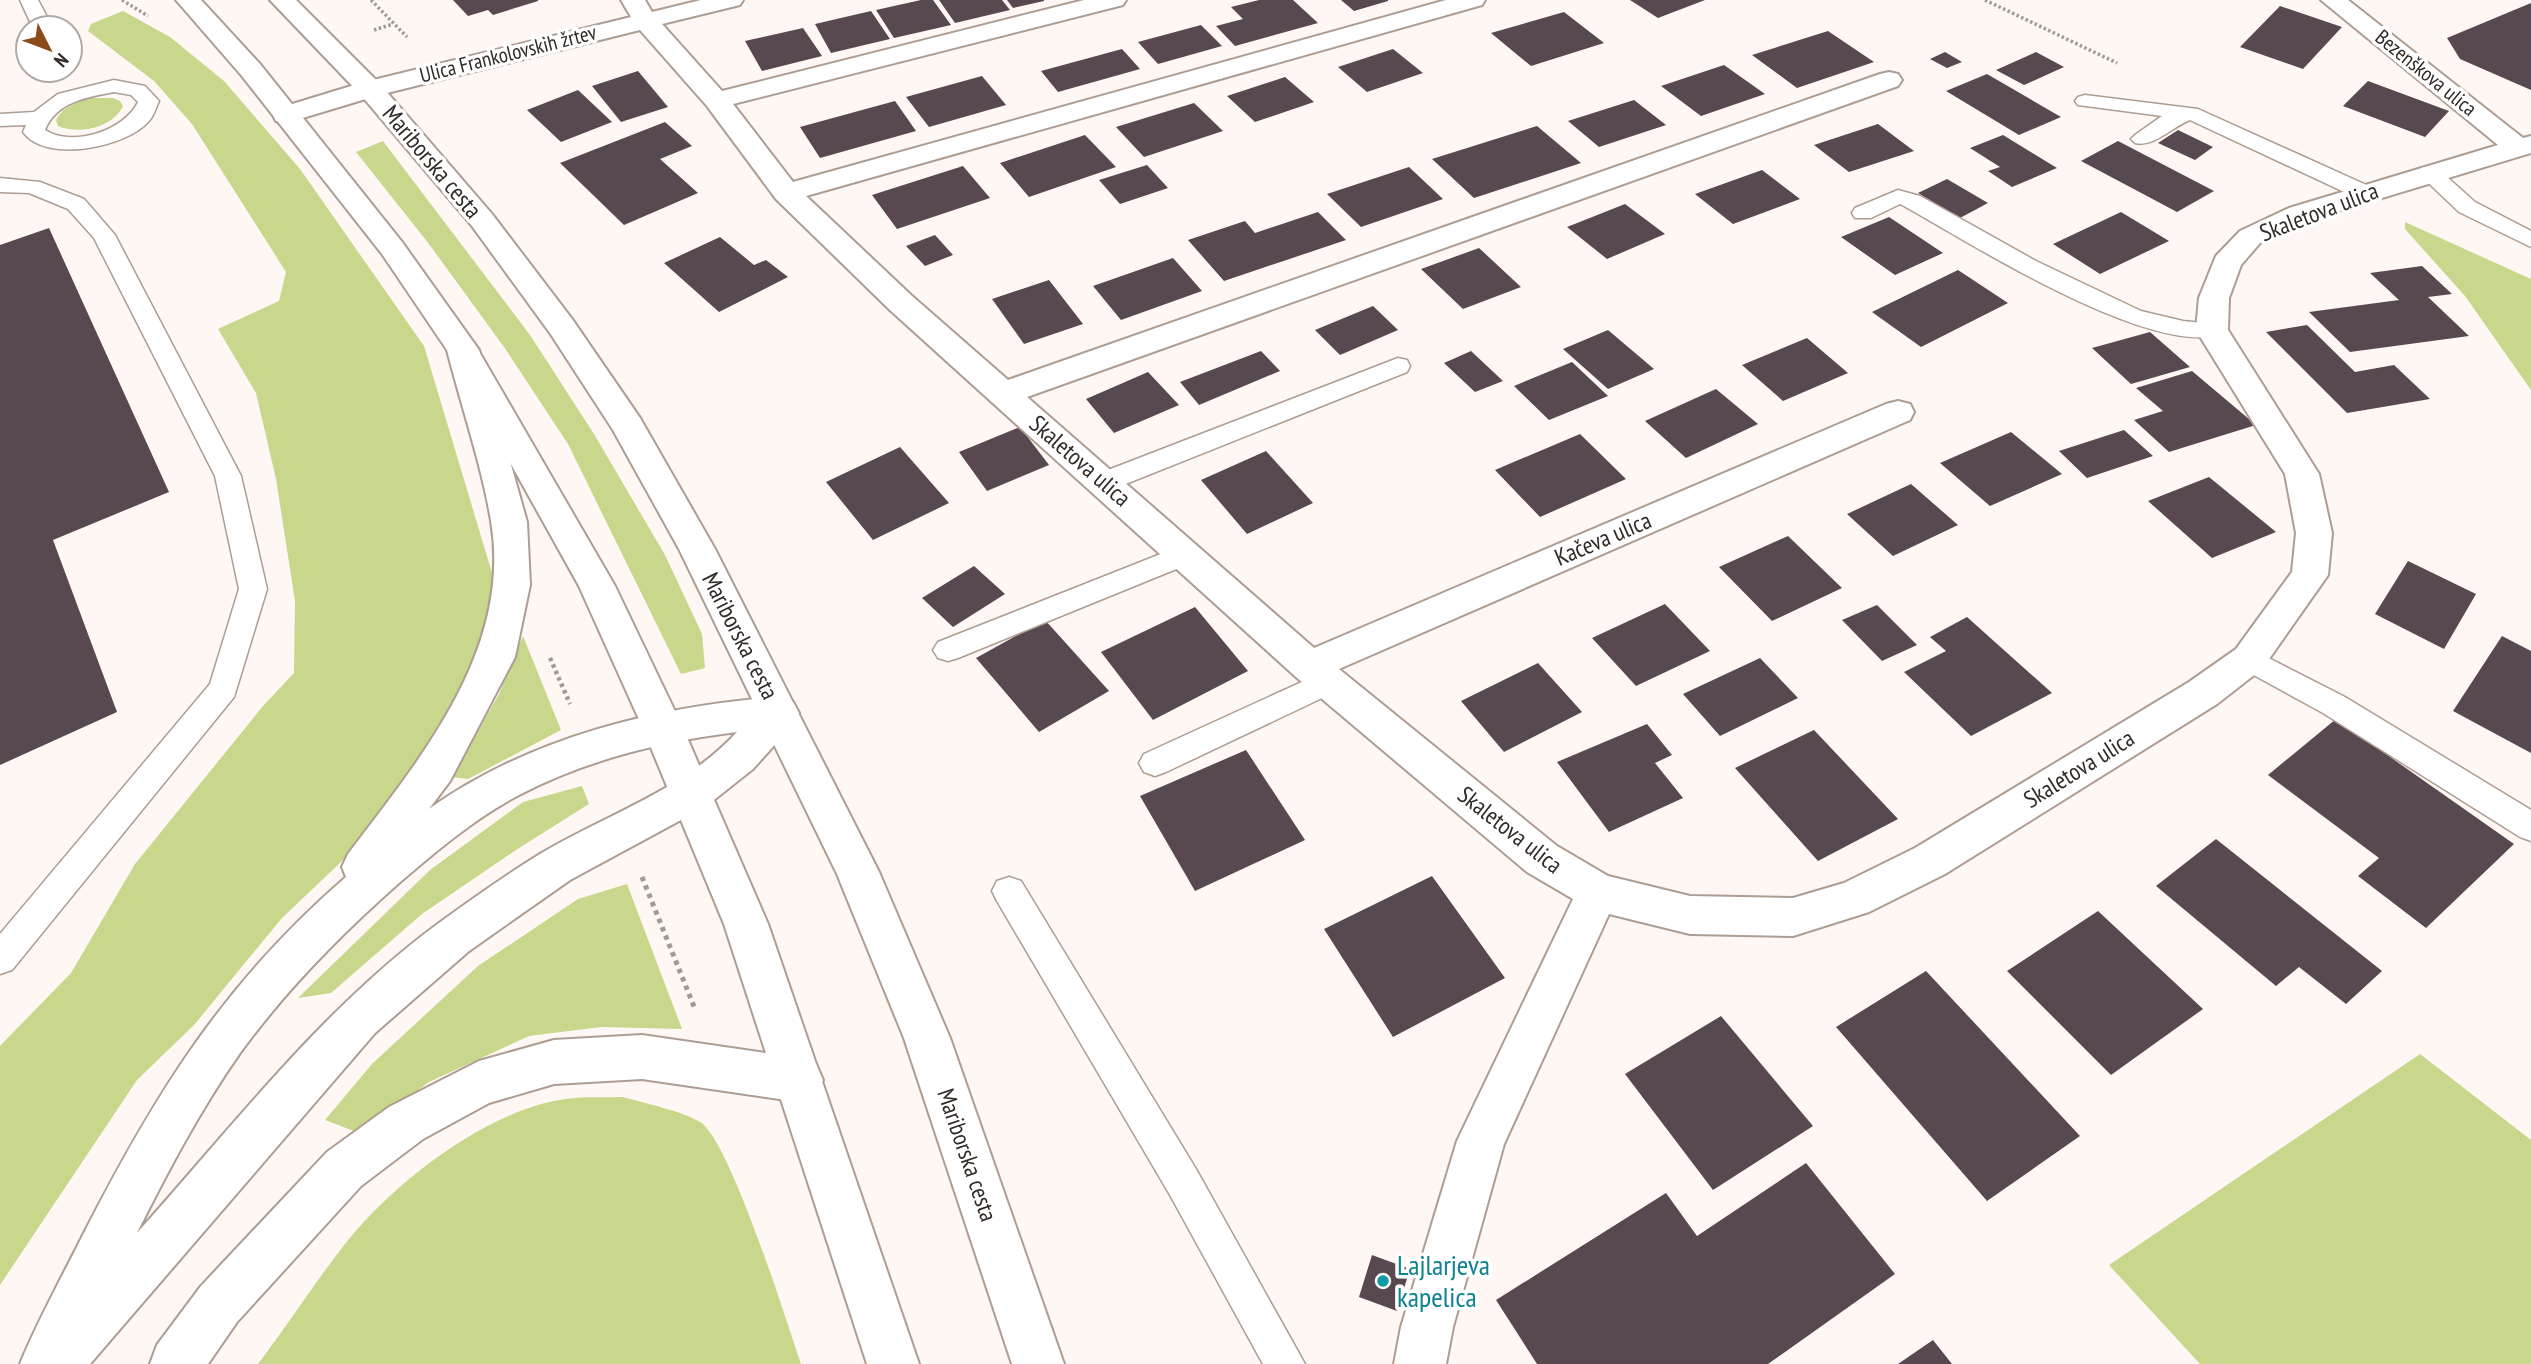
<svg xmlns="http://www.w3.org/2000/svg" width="2531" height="1364" font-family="'PT Sans Narrow',sans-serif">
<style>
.green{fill:#c9d78c}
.building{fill:#584850}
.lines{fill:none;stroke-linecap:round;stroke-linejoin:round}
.lane-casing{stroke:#ad9d92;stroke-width:3}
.street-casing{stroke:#ad9d92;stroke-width:4}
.secondary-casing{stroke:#ad9d92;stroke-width:4}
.highway-casing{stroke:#ad9d92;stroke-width:4}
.path-far2{stroke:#a19995;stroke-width:3.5;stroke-dasharray:2.5 2.5;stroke-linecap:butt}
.path-far1{stroke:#a19995;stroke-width:4.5;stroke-dasharray:3.5 3.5;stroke-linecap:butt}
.path{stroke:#a19995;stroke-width:5;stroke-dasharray:4.5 4.5;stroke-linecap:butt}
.lane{fill:#fff;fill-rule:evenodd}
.street{fill:#fff;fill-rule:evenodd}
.secondary{fill:#fff;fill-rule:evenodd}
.highway{fill:#fff;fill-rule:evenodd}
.culture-dot{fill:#0f9aa8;stroke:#fff;stroke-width:2.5}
.labels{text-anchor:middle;stroke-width:7;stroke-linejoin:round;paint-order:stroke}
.far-street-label{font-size:21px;fill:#312a26;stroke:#fff}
.street-label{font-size:24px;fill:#312a26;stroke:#fff}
.near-culture-label{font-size:28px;fill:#0d838f;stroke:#fff;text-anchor:start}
</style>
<rect width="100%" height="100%" fill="#fff7f3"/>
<path class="green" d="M123 11 170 37 224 81 300 169 424 346 498 593 480 656 430 741 362 842 282 918 194 1025 137 1080 0 1285V1046L71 973 135 864 263 706 294 673 295 601 276 479 256 393 218 329 279 301 286 272 192 124 154 81 88 31 91 24Z
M90 98H113L120 101 123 106C113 128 78 135 58 126L56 120C62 107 77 102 90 98Z
M383 141 530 335 594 434 665 555 702 634 705 668 681 674 568 444 504 347 429 244 356 152Z
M2405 222 2531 279V390L2465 296 2405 229Z
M523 636 561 730 468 779 452 777 499 694Z
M582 786 589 804 519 848 422 914 331 993 298 998 430 870 523 802Z
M627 884 682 1029 601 1027 529 1036 429 1082 359 1133 325 1120 372 1064 478 966 578 899Z
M2420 1054 2531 1140V1364H2200L2109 1265Z
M623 1097C644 1103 682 1111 700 1122 730 1140 787 1323 801 1364H258C289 1323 317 1279 349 1239 396 1181 485 1113 559 1100 580 1096 602 1098 623 1097Z"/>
<path class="building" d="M453 0H538V1L493 15 488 10 468 16Z
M921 0H933L951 25 894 38 876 10Z
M939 0H1002L1010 10 955 23Z
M1007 0H1044V1L1013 8Z
M1259 0H1293L1318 23 1235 46 1216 26 1243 19 1231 7Z
M1341 0H1388V1L1354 11Z
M1630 0H1705L1658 18Z
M2531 3V90L2460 59 2447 38Z
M2280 6 2342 27 2303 69 2240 47Z
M871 11 890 39 831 53 815 24Z
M1564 12 1604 43 1531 66 1491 33Z
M1201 25 1222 46 1158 64 1138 42Z
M803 28 822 56 762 71 745 41Z
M1828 31 1874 62 1797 88 1752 55Z
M1122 49 1140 69 1058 92 1041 71Z
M1393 49 1423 73 1367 92 1338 67Z
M1945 52 1962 62 1947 68 1930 59Z
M2036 52 2064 67 2024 85 1996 70Z
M1724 65 1765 94 1701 116 1661 86Z
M638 71 668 107 621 122 592 86Z
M1987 74 2061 117 2019 135 1946 91Z
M982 76 1006 105 929 127 906 97Z
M1285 77 1314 102 1255 122 1227 96Z
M2368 81 2449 111 2425 137 2343 106Z
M578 90 612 122 561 142 527 110Z
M1634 100 1666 125 1599 147 1568 121Z
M895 101 916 131 820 158 800 127Z
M1194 103 1223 131 1144 157 1116 127Z
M665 122 692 146 660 159 698 193 624 225 560 163Z
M1878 124 1914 151 1849 172 1814 145Z
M1537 126 1581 163 1474 198 1432 159Z
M2178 130 2213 147 2195 160 2158 143Z
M1085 135 1116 167 1029 197 1000 163Z
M2003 135 2057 168 2012 187 1988 171 2000 167 1970 148Z
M2118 141 2214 191 2177 212 2081 161Z
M1147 165 1168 188 1120 204 1099 180Z
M963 166 990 198 897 229 872 195Z
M1409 167 1443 199 1361 227 1327 194Z
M1762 170 1800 199 1733 224 1695 194Z
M1947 179 1988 203 1960 218 1918 193Z
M1625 204 1665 234 1607 259 1567 227Z
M1318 212 1346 240 1224 281 1188 240 1245 221 1255 233Z
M2121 212 2169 241 2100 274 2053 244Z
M1889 217 1943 253 1895 275 1841 237Z
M49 228 169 492 53 540 117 712 0 765V245Z
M935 235 953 255 925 266 906 246Z
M720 237 754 265 766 260 788 277 719 312 664 263Z
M1479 248 1521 287 1463 309 1421 269Z
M1173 258 1202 291 1121 320 1093 286Z
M2422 266 2452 294 2428 297 2469 336 2350 352 2309 312 2399 300 2370 273Z
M1958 270 2008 303 1921 347 1872 312Z
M1049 280 1083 324 1024 344 992 299Z
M1373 306 1398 330 1340 355 1315 330Z
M2307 325 2355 372 2394 365 2430 399 2347 413 2266 332Z
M1608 330 1654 369 1608 389 1563 349Z
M2150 332 2190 367 2131 384 2092 348Z
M1807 338 1848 373 1783 401 1742 365Z
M1261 351 1280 371 1199 405 1180 382Z
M1471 351 1503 381 1475 392 1444 363Z
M1572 362 1608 396 1549 420 1514 386Z
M2192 371 2256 425 2169 452 2134 420 2163 411 2136 388Z
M1148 372 1179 405 1114 433 1086 399Z
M1716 389 1758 424 1686 458 1645 421Z
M1020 427 1049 465 987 491 959 452Z
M2124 430 2153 456 2087 478 2059 451Z
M2011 432 2062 474 1990 506 1940 463Z
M1580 434 1626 479 1540 517 1495 470Z
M900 447 949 503 873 540 826 482Z
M1266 451 1313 503 1247 534 1201 480Z
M2209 477 2276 532 2212 558 2148 501Z
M1911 484 1958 525 1893 556 1847 514Z
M1788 536 1842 588 1772 621 1719 567Z
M2408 561 2476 594 2444 649 2375 614Z
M974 566 1005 594 953 627 922 598Z
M1665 604 1710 651 1636 686 1592 638Z
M1877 605 1917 645 1882 661 1842 620Z
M1195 607 1248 671 1153 720 1101 652Z
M1967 617 2052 693 1971 736 1904 672 1946 651 1930 637Z
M1045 620 1109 691 1039 732 976 658Z
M2502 636 2531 651V753L2453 711Z
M1760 658 1798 698 1720 736 1683 694Z
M1538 663 1582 712 1504 752 1461 701Z
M2336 719 2514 844 2426 928 2358 876 2379 858 2268 775Z
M1647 724 1672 755 1655 763 1683 798 1609 832 1557 762Z
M1814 730 1898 819 1818 861 1735 768Z
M1246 750 1305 840 1195 891 1140 796Z
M2216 839 2382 971 2346 1004 2299 967 2276 986 2156 886Z
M1432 876 1505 978 1393 1037 1324 929Z
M2098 911 2203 1009 2111 1075 2007 971Z
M1926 971 2080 1136 1987 1201 1836 1027Z
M1721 1016 1813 1126 1713 1190 1625 1074Z
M1806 1163 1895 1274 1768 1364H1537L1496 1300 1666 1193 1697 1236Z
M1372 1255 1410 1269 1397 1311 1359 1297Z
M1933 1340 1952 1364H1898Z"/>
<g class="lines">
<defs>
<path id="lane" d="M20 0H38L53 28H33Z
M114 80 145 86 159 101C156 107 154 116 149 121 127 147 46 164 23 132L26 125 0 126V114L34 112 58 94ZM114 92 131 95 138 102C125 130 73 148 45 130 56 102 87 97 114 92Z
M2085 95 2198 109 2373 188 2376 193 2373 198H2357L2190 120C2172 127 2153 148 2135 143L2131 139 2135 135 2162 116 2078 105 2075 101 2078 97Z
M2429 166 2437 168 2475 202 2531 231V247L2459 212 2418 173 2421 168Z
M0 178 40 182 84 199 115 235 241 476 267 589 234 697 12 970 0 974V934L210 684 239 589 215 476 94 238 68 209 29 193 0 192Z
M1898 190 1920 196 2036 261 2141 311 2183 321 2221 325 2224 330 2221 335C2146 355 1972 244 1904 206L1900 204 1871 218H1855L1852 213 1855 208Z
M1398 358 1407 360 1410 366 1407 372 1113 489 1104 491 1095 489 1091 482 1095 475Z
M1186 544 1196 547 1200 554 1196 561 958 658 948 661 938 658 933 650 938 642Z
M2249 648 2345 697 2531 810V841L2520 837 2323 713 2239 667 2234 659 2239 651Z
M1328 670 1339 674 1343 682 1339 690 1166 772 1155 776 1144 772 1139 763 1144 754Z
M1009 877 1021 881 1196 1169 1305 1364H1263L1170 1195 997 901 992 891 997 881Z"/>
<path id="street" d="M621 0H645L652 12 701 0H743L740 5 662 24 722 91 1084 0H1126L1123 5 733 104 793 182 1446 0H1485L1482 5 806 196 912 296 1008 380 1880 74 1889 72 1898 74 1902 80 1898 86 1027 397 1314 648 1886 404 1898 401 1910 404 1914 412 1910 420 1339 669 1557 846 1608 876 1690 896 1793 898 1844 883 1915 848 2189 682 2236 649 2292 572 2296 533 2285 474 2196 330 2199 298 2216 256 2240 231 2289 208 2498 145 2321 0H2348L2523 138 2531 136V153L2309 220 2260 243 2241 265 2229 298 2228 330 2319 474 2332 533 2328 575 2262 669 2217 704 1945 874 1869 912 1793 936 1690 934 1609 914 1504 1144 1453 1327 1446 1364H1394L1401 1327 1457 1141 1573 899 1527 872 1296 677 890 310 776 199 707 106 640 30 379 95 286 123 276 121 273 115 276 109 361 83 631 17Z"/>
<path id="secondary" d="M176 0H201L260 64 402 242 474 343 615 586 682 726 768 924 919 1364H867L724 924 642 726 579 586 449 353 382 254 242 76Z
M270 0H296L379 83 492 214 572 319 640 418 715 549 879 872 950 1038 1064 1364H1012L904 1038 837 874 679 549 613 430 550 333 472 226 361 95Z"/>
<path id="highway" d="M463 340 474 343 479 350 527 522 530 585 515 657 450 781 429 809C530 737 658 706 779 697L793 702 799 713 793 724 753 769 705 807 570 880 469 951 375 1033 90 1364H20C38 1320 62 1277 83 1235 156 1092 224 983 346 877L342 867 348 854C420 759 513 649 491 521 482 466 461 405 447 350L452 343ZM737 732C683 791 607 814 540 854 506 875 472 899 439 923 323 1008 233 1126 137 1233 168 1171 200 1110 240 1053 286 990 341 934 399 883 436 851 475 818 519 795 586 760 662 741 737 732Z
M642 1035 800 1058 816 1064 823 1080 816 1096 800 1102 642 1079 554 1084 489 1103 423 1139 361 1186 237 1322 208 1364H150L157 1345 201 1286 327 1152 389 1107 479 1061 554 1040Z"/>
</defs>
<use href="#lane" class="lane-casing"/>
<use href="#street" class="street-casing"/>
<use href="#secondary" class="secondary-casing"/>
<use href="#highway" class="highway-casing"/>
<path class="path-far2" d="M122 0 148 16
M371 0 407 37
M1985 0 2117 63
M374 30 393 24"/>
<path class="path-far1" d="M550 658 570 704"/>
<path class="path" d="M642 877 695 1009"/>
<use href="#lane" class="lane"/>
<use href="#street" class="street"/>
<use href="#secondary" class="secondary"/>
<use href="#highway" class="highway"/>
</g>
<circle class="culture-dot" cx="1383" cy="1281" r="7"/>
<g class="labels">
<g class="far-street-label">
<text transform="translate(508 54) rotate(-14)" y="7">Ulica Frankolovskih žrtev</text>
<text transform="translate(2426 73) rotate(39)" y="7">Bezenškova ulica</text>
</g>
<g class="street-label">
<text transform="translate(432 162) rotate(50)" y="8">Mariborska cesta</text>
<text transform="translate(2319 212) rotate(-21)" y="8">Skaletova ulica</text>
<text transform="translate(1080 461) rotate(41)" y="8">Skaletova ulica</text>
<text transform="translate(1603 539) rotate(-23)" y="8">Kačeva ulica</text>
<text transform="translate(740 636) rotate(63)" y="8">Mariborska cesta</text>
<text transform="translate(2079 769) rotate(-32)" y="8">Skaletova ulica</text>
<text transform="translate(1510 830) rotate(38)" y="8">Skaletova ulica</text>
<text transform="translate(967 1155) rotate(71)" y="8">Mariborska cesta</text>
</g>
<g class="near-culture-label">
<text x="1397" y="1275">Lajlarjeva<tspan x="1397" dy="32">kapelica</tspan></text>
</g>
</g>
<g transform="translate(49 49) rotate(132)"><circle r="33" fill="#ffffff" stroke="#adaaa8" stroke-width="2"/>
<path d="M0-5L12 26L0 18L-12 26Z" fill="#8d4a19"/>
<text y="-10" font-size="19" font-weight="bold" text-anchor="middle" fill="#312a26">N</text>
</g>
</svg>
